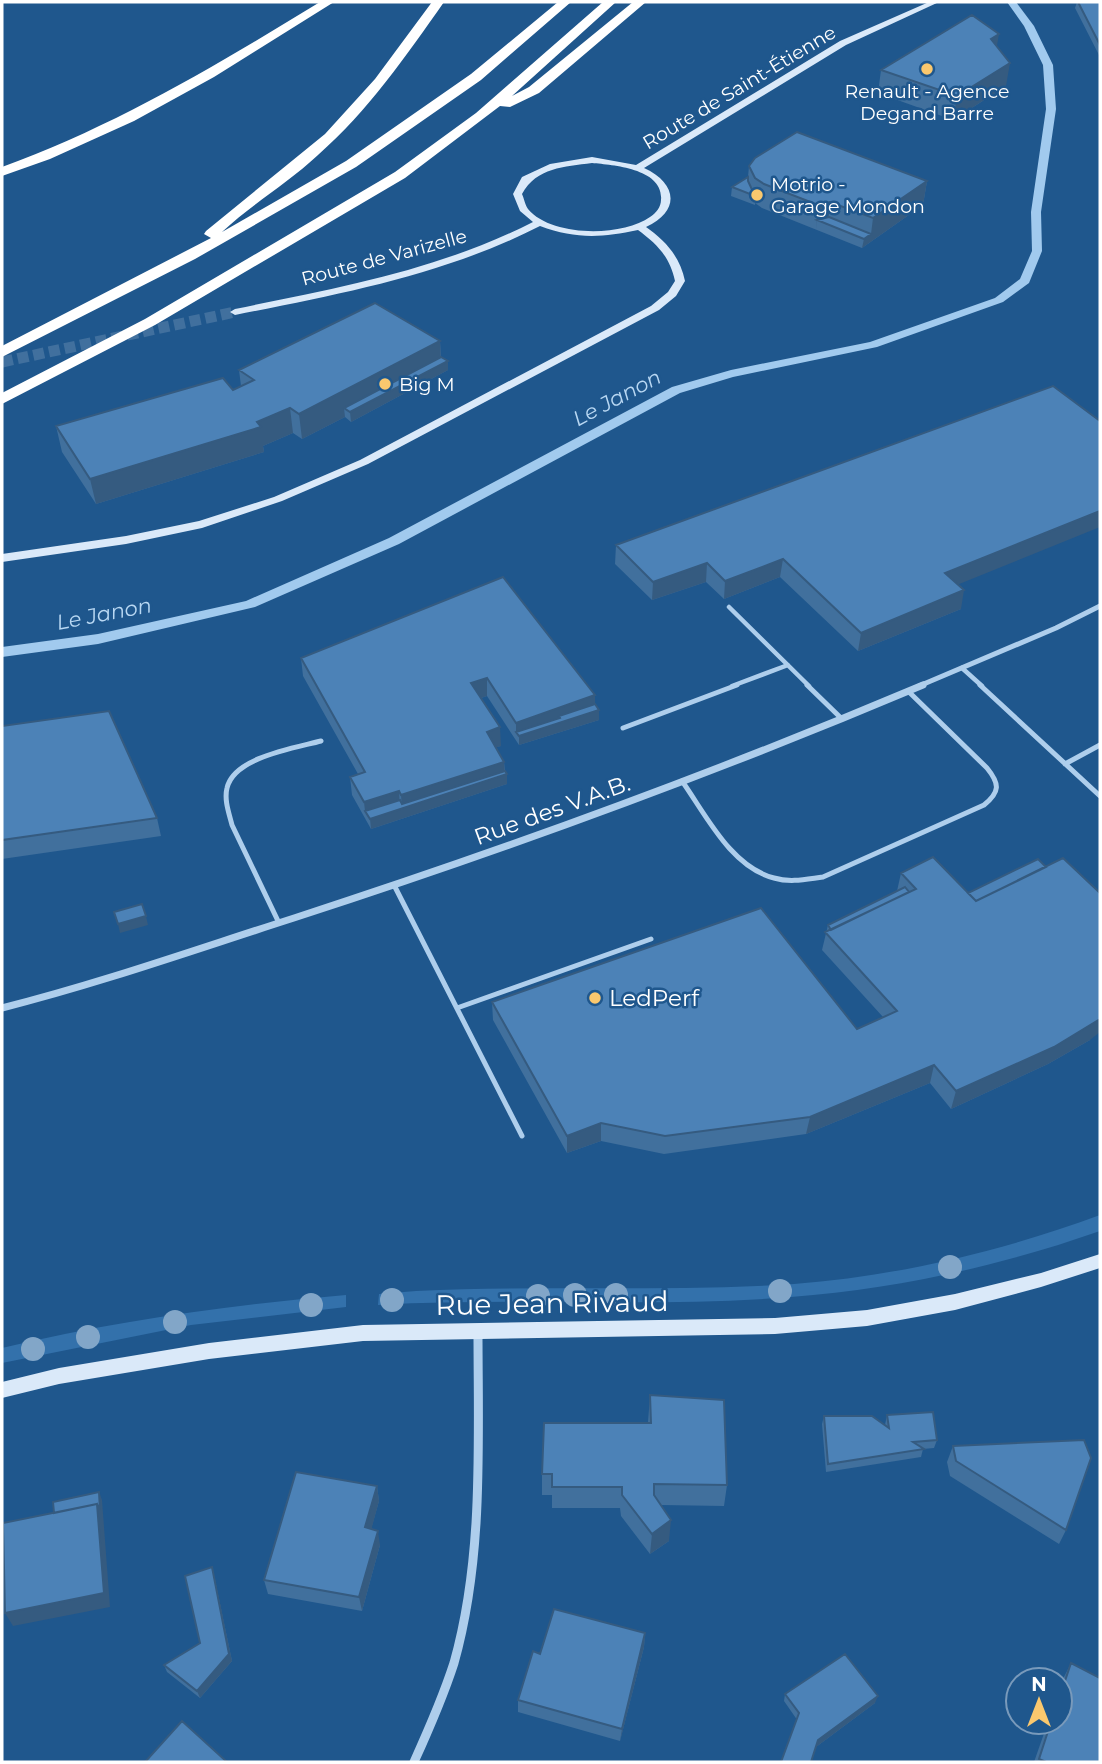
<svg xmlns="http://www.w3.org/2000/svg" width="1102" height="1764" font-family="Montserrat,sans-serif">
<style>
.green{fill:#3371ab}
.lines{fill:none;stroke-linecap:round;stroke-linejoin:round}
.stream{fill:#a1caee;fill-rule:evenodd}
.secondary-tunnel{stroke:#41709e;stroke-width:11;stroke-dasharray:11 5;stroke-linecap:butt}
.lane-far1{stroke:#aeceec;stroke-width:4.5}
.lane{stroke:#aeceec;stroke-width:5}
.street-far2{stroke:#aeceec;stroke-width:5}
.street-far1{stroke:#aeceec;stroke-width:7}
.street{stroke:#aeceec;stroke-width:9}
.secondary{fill:#dae9f9;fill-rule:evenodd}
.highway{fill:#fff;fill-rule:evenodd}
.tree{fill:#82a6c8}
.wall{fill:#41709d}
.shaded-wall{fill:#355b80}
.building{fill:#4c82b7;stroke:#355b80;stroke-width:2}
.poi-dot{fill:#fac86e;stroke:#1f578d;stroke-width:2.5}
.labels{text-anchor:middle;stroke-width:5;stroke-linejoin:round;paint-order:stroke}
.far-street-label{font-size:19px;fill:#fff;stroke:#1f578d}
.far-poi-label{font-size:19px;fill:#fff;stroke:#1f578d;text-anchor:start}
.far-water-label{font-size:21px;font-style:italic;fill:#b9d8f3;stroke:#1f578d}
.street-label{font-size:23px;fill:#fff;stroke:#1f578d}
.poi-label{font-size:23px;fill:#fff;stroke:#1f578d;text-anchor:start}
.near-street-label{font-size:28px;fill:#fff;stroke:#1f578d}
</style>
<rect width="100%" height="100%" fill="#1f578d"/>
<path class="green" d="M1100 1215V1231C1000 1266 897 1289 791 1297 654 1308 516 1297 378 1305L379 1294 416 1291C542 1285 669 1292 794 1284 898 1276 1003 1251 1100 1215Z
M346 1295V1307L191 1325 2 1363V1348C115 1321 230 1305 346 1295Z"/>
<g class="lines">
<path class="stream" d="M1007 2H1016L1034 26 1053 65 1056 109 1041 212 1042 251 1029 283 1003 302 877 347 733 377 680 393 399 544 255 607 98 644 2 657V647L98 634 246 601 389 538 672 387 731 370 870 342 995 298 1020 279 1032 251 1031 212 1046 109 1043 65 1024 26Z"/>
<path class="secondary-tunnel" d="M2 362 235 312"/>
<path class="lane-far1" d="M729 607 809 686
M962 668 982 686
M732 686 788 665"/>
<path class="lane" d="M807 685 842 719
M980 685 1100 796
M623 728 737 685
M1065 764 1100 745
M682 781C706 815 731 867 774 878 791 883 807 879 823 877L984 805C1000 792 1000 784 987 768L908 691
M394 885 522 1136
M279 923 232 825C229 813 224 800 227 788 234 757 295 748 321 741
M457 1008 651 939"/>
<path class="street-far2" d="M919 686 1056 628 1100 606"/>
<path class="street-far1" d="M2 1008C101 983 197 949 294 918 507 849 717 772 923 685"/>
<path class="street" d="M414 1762C429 1729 443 1697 454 1663 484 1557 478 1441 478 1332"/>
<path class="secondary" d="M929 2H939L846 45 644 168C677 183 681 211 646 227 666 241 680 257 685 281L676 296 659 310 368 464 282 501 202 528 126 544 2 562V554L126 536 199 521 274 497 360 460 651 306 668 292 675 281C670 257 657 244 638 230 601 238 575 239 540 226 444 275 340 294 235 315L230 312 235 309C337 288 439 270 533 222L520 211 513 194 522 177 550 164 592 157 636 165 840 41ZM592 163C614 165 664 169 661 200 661 207 656 213 650 217 622 237 551 237 528 209 525 205 524 198 522 194 537 167 564 167 592 163Z
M1100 1254V1268L1041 1287 955 1310 867 1326 775 1334 363 1341 209 1359 59 1384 2 1398V1382L59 1368 209 1343 363 1325 775 1318 867 1310 955 1294 1041 1273Z"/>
<path class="highway" d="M320 2H334L214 77 134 121 50 159 2 176V167C115 126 217 65 320 2Z
M432 2H444C406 56 368 111 318 155 288 183 252 204 222 232L346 161 471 74 558 2H571L481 80 356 167 195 259 2 357V346L211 238 204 234 206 231 325 134 375 79Z
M603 2H616L512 96 529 87 633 2H646L539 93 510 107 500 106 405 178 155 325 2 404V393L145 319 395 172 476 113Z"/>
</g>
<g class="tree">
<circle cx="950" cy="1267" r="12"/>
<circle cx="780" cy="1291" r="12"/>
<circle cx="575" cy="1295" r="12"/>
<circle cx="616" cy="1295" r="12"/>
<circle cx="538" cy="1296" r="12"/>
<circle cx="392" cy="1300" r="12"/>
<circle cx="311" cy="1305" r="12"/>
<circle cx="175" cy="1322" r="12"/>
<circle cx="88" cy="1337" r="12"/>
<circle cx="33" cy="1349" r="12"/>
</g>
<path class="wall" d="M1077 2H1100V57L1075 8Z
M997 47 1006 86 953 120 878 93 881 70Z
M749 166 927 181 923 205 862 248 762 208 755 203V205L731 196 732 187 748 177Z
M440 341 441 357 448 370 351 422 345 417 302 439 293 433 263 446 264 452 96 504 62 452 56 426 233 390 241 386 239 370Z
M1053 386 958 585 961 609 858 651 780 577 724 599 706 582 652 600 615 564 616 545Z
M503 577 595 695V704L599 710V720L519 745 487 696 481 698 501 746 496 747 504 762 505 771 507 774V784L371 829 352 795 350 777 358 774 303 676 301 658Z
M2 726 157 818 161 836 2 859Z
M901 873 1090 1040 1048 1064 951 1109 930 1083 806 1134 664 1154 601 1141 567 1153 493 1020 492 1002 857 1029 883 1017 822 950 828 925 897 891Z
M650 1395 727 1485 724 1506 661 1505 669 1541 650 1554 621 1516 620 1508H552V1495H542V1474L648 1423Z
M887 1415 937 1440 934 1448 923 1449 921 1457 826 1472 822 1424 824 1416 885 1425Z
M953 1446 1066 1530 1059 1544 950 1476 947 1462Z
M377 1486 379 1501 371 1529 380 1545 362 1611 268 1594 264 1580Z
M212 1567 214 1575 232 1661 200 1698 167 1672 164 1665 200 1643Z
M645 1633 644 1647 620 1741 518 1712V1700L540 1654Z
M1071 1663 1100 1762H1034L1048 1722H1060V1687L1064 1677Z
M785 1694 875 1703 816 1747 784 1701Z"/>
<path class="shaded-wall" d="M999 34 995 57 991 39Z
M1010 63 1006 86 953 120 957 96Z
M927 181 923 205 862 248 864 239 871 234 873 218Z
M830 202 828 225 817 220 816 229 818 205Z
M440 341 441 364 448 361V370L351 422 350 412 344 408 345 417 302 439 299 414Z
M290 408 293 433 263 446 264 452 96 504 90 479 257 422Z
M1100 511V527L942 591 945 573Z
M783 559 780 577 724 599 725 581Z
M707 563 706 582 652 600 653 582Z
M964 590 961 609 858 651 861 633Z
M487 678V696L472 701 471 683Z
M595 695V712L599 710V720L519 745V736L516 732V723Z
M500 727 501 746 487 750V732Z
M504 762 505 775 507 774V784L371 829 370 819 365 811 364 802 399 791 400 809 402 808 401 795Z
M146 916 148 925 120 933 118 924Z
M1100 1019V1032L1090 1040 1048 1064 951 1109 956 1091Z
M934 1065 930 1083 806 1134 810 1117Z
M601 1123V1141L567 1153V1136Z
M377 1486 379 1501 368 1542 365 1527Z
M99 1492 102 1500 110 1607 13 1626 5 1613 97 1504Z
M671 1520 669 1541 650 1554 652 1534Z
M378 1531 380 1545 362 1611 359 1597Z
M212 1567 214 1575 232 1661 200 1698 197 1691Z
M645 1633 644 1647 620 1741 622 1729Z
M878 1696 875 1703 816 1747 818 1740Z"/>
<path class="building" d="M1078 2H1100V45Z
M972 15 999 34 991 39 1010 63 957 96 881 70Z
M797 132 927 181 873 218 830 202 818 205 764 184 755 178 749 166 755 158Z
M748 177V181L755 196 732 187Z
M829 217 871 234 864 239 817 220Z
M375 303 440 341 299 414 290 408 257 422 261 427 90 479 56 426 223 378 233 390 254 380 239 370Z
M441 357 448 361 350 412 344 408Z
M1053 386 1100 421V511L945 573 964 590 861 633 783 559 725 581 707 563 653 582 616 545Z
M503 577 595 695 516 723 487 678 471 683 500 727 487 732 504 762 401 795 399 791 364 802 350 777 365 772 301 658Z
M595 704 599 710 519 736 516 732 560 718 559 716Z
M109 711 157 818 2 840V726Z
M505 771 507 774 370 819 365 811 400 800 402 804Z
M933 857 976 901 1063 858 1100 893V1019L1054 1047 956 1091 934 1065 810 1117 665 1136 601 1123 567 1136 492 1002 761 908 857 1029 897 1011 825 932 916 889 901 873Z
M1038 859 1046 867 976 901 968 893Z
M905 887 909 892 831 930 828 925Z
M142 904 146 916 118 924 114 912Z
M650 1395 724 1400 727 1485 654 1484V1495L671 1520 652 1534 622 1495V1487H552V1474H542L544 1423H651Z
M933 1412 937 1440 913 1442 924 1449 828 1464 824 1416H872L889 1428 887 1415Z
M1084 1440 1091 1458 1066 1530 956 1461 953 1446Z
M296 1472 377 1486 365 1527 378 1531 359 1597 264 1580Z
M99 1492 100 1511 97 1504 54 1513 53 1502Z
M97 1504 104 1593 5 1613 3 1523Z
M212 1567 229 1654 197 1691 164 1665 200 1643 185 1576Z
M554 1609 645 1633 622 1729 518 1700 533 1651 540 1654Z
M845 1654 878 1696 818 1740 811 1762H781L799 1713 785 1694Z
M1071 1663 1100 1678V1762H1046L1039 1759 1051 1722H1060V1696Z
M182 1721 227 1762H145Z"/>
<g class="poi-dot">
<circle cx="927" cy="69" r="7"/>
<circle cx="757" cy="195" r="7"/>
<circle cx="385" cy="384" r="7"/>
<circle cx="595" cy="998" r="7"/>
</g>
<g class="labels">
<g class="far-street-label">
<text transform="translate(739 87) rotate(-31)" y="7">Route de Saint-Étienne</text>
<text transform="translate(384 257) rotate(-15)" y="7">Route de Varizelle</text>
</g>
<g class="far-poi-label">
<text x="927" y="98" text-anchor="middle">Renault - Agence<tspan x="927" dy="22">Degand Barre</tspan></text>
<text x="771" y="191">Motrio -<tspan x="771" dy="22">Garage Mondon</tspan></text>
<text x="399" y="391">Big M</text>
</g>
<g class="far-water-label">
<text transform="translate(617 398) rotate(-28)" y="7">Le Janon</text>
<text transform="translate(104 614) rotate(-11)" y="7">Le Janon</text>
</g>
<g class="street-label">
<text transform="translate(552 810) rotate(-20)" y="8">Rue des V.A.B.</text>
</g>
<g class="poi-label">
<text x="609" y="1006">LedPerf</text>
</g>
<g class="near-street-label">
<text transform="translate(552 1303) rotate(-1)" y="10">Rue Jean Rivaud</text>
</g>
</g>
<rect width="1102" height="1764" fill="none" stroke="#ffffff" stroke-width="7"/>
<g transform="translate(1039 1701)"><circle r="33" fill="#1f578d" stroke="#799abb" stroke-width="2"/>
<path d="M0-5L12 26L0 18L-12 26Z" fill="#fac86e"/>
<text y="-10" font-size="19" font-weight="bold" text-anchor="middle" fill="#ffffff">N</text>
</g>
</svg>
